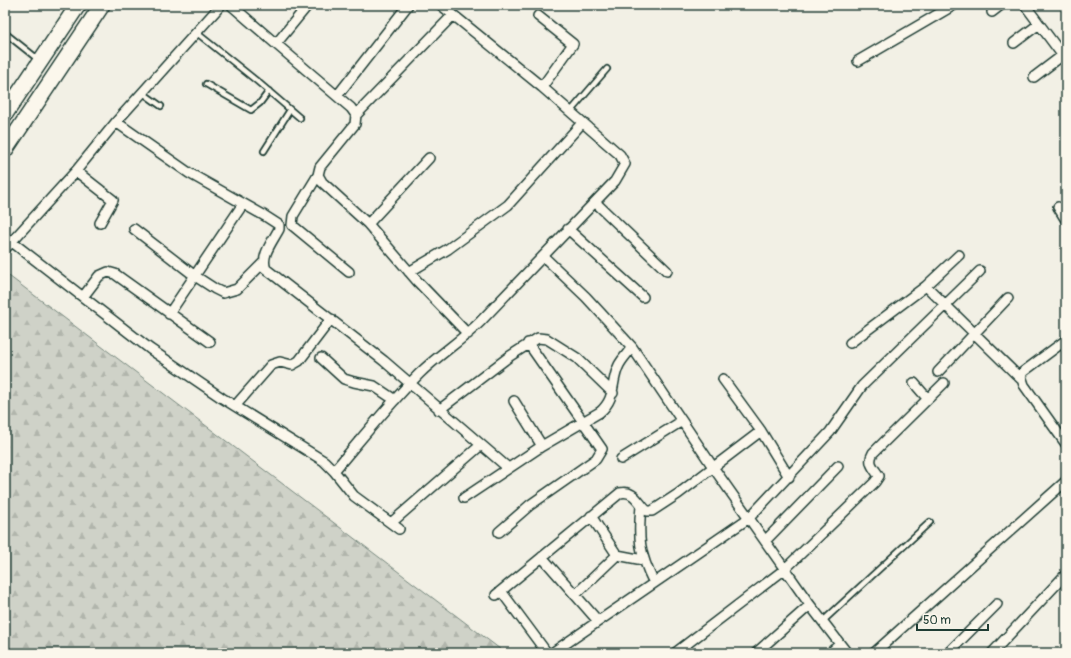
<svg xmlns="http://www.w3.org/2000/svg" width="1071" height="658" font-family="Pangolin,sans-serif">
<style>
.forest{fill:url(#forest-firs);stroke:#77887e}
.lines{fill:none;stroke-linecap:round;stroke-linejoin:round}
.service-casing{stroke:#1f3d34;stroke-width:8}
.minor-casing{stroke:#1f3d34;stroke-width:12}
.trunk-casing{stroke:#1f3d34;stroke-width:18}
.service{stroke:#fbf7ec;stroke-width:4.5}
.minor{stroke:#fbf7ec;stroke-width:9}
.trunk{stroke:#fbf7ec;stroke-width:15}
</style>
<defs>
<pattern id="forest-firs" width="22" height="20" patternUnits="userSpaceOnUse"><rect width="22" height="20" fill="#cfd2c8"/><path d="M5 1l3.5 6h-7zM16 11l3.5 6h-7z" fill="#b1b5ac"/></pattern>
</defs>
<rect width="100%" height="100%" fill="#f2f0e5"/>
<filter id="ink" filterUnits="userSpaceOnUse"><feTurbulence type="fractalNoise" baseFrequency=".025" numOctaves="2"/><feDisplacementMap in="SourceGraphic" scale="8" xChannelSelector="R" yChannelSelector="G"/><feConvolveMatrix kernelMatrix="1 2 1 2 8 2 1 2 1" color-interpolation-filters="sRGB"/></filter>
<g filter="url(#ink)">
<path class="forest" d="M5 273 500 649 502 653H5Z"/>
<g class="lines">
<defs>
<path id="service" d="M5 33 39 60
M197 33 258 82 300 118
M206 84 251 110 260 103 269 91
M143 93 161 106
M570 112 607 69
M264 151 290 110
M823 621 930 522"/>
<path id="minor" d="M231 5 276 44 308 5
M1025 5 1066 60
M992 12 1001 5
M538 16 573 44 542 87
M1014 43 1039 24
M276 44 351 108 356 115 355 124 320 167 318 175 322 182 368 224 418 282 468 334
M858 61 954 5
M1034 77 1063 55
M337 96 408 5
M356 115 453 15
M116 122 189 173 265 216 279 225V229C273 241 260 256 266 269L384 361 507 467
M76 171 113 200 100 223
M318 175 293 216 292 225 349 272
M595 202 667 271
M1058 207 1066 220
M368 224 429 158
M134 229 195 276 215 289 223 293 237 289 263 263
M568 229 643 297
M12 242 150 349 222 398 324 461 334 471 354 496 399 529
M5 249 76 171 116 122 221 5
M543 256 586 297 632 347 713 467 810 605 847 653
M409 272 448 249 508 205 582 123
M926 286 959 255
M83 297 99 276 108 272 115 274 210 342
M169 314 243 204
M1066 340 1023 372 1021 376 1024 385 1066 444
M850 343 926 286 1021 379
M321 358 344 379 354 382 374 386 395 400
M938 372 1008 298
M723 379 761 431 789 477
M914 383 927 398
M514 401 542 446
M236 405 271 365 280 362 292 365 299 361 331 319
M439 410 510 356 538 338 547 339 577 358 613 393
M621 459 682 421
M334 471C362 438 389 404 419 374 438 355 461 341 480 322L615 181 625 164 620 155 542 87 441 5
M464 498 542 446 600 412C617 397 610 383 619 365 622 359 628 353 632 347
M641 506C638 538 639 553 654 583
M591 516 617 555 643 560
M391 523 481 445
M499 532 530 505 596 459 602 449 528 343
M765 541 838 466
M542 557 598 621
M501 591 547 653
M496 595 620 493C635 490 638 503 647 511H652L678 494 761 431
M575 595 617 555
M552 653 749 518 830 432 862 386 980 271
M675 653 785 569 875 482 879 476C874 468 867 463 873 453L944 383
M756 653 810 605
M830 653 840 644
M874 653 1066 481
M948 653 997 604
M992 653 1066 574"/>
<path id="trunk" d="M5 114 78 5
M5 150 102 5"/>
</defs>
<use href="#service" class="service-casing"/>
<use href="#minor" class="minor-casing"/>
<use href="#trunk" class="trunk-casing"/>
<use href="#service" class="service"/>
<use href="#minor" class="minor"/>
<use href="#trunk" class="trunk"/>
</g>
</g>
<rect width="1071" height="658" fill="none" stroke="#fbf7ec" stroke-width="20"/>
<rect x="10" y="10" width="1051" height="638" fill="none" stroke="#1f3d34" stroke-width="1.5" filter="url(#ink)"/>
<path d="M917 624v6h71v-6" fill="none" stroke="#1f3d34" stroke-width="2"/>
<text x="923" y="624" font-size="12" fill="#1f3d34" stroke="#fbf7ec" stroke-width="3" paint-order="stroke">50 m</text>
</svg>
